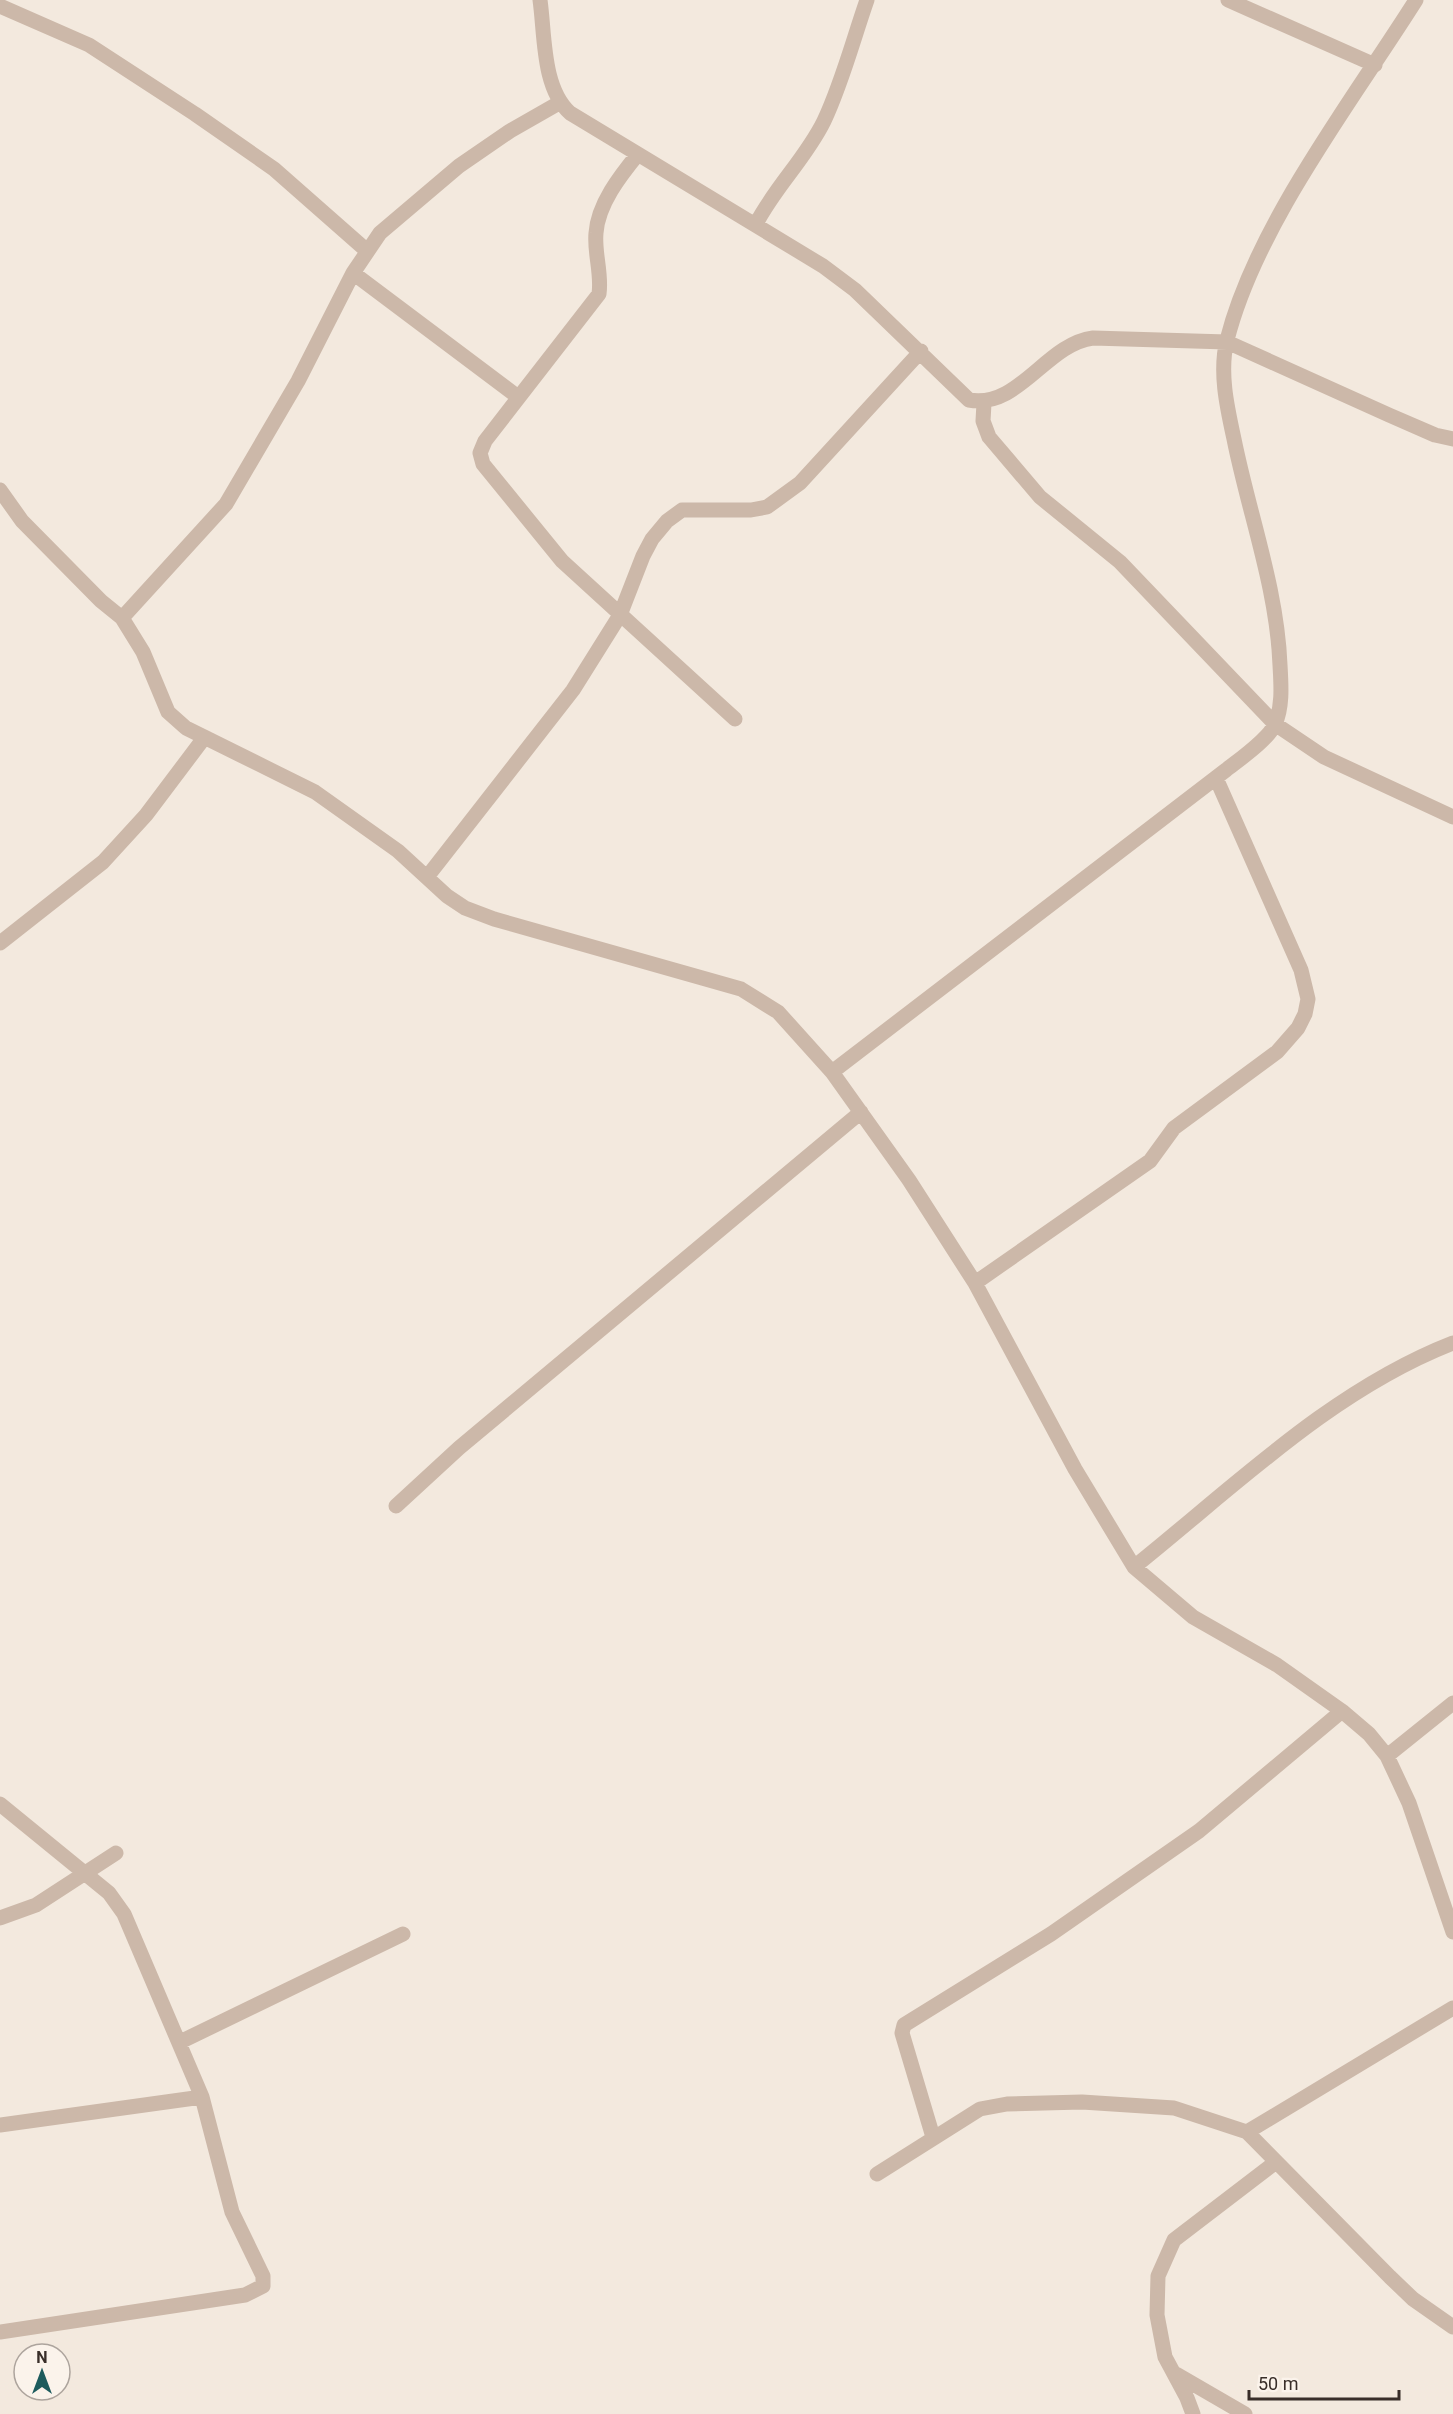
<svg xmlns="http://www.w3.org/2000/svg" width="1453" height="2414" font-family="Roboto,sans-serif">
<style>
.lines{fill:none;stroke-linecap:round;stroke-linejoin:round}
.street{stroke:#ccb8a9;stroke-width:15}
</style>
<rect width="100%" height="100%" fill="#f3e9de"/>
<g class="lines">
<path class="street" d="M540 0C545 35 542 88 570 113L823 266 855 290 969 400C1019 409 1046 344 1093 338L1227 342 1389 415 1435 435 1453 439
M1228 0 1375 65
M0 6 89 45 195 114 274 169 366 250
M638 154C620 176 598 204 596 233 594 253 602 273 599 294L485 441 480 453 483 464 562 561 735 719
M756 224C775 187 806 158 824 121 842 83 853 40 867 0
M353 273 518 397
M984 403 983 421 989 437 1040 497 1120 562 1275 724 1324 757 1453 817
M0 490 22 521 101 601 122 618 143 652 168 712 186 728 315 792 398 851 447 896 465 908 494 919 741 989 778 1012 832 1072 909 1180 975 1283 1075 1469 1134 1567 1193 1617 1277 1665 1342 1711 1369 1734 1387 1756 1409 1803 1453 1932
M122 618 226 504 298 381 353 273 380 233 459 166 510 131 559 103
M427 877 573 690 620 615 643 556 652 539 667 521 682 510H751L767 507 800 483 921 351
M0 943 103 862 146 815 204 738
M832 1072 1226 770C1240 759 1269 739 1275 724 1283 706 1281 684 1280 665 1277 588 1249 514 1234 439 1227 407 1219 372 1227 340 1256 225 1353 100 1416 0
M975 1283 1150 1161 1174 1128 1277 1052 1298 1028 1305 1014 1308 999 1301 970 1216 778
M396 1506 459 1448 861 1112
M1134 1567C1234 1487 1332 1390 1453 1343
M1387 1756 1453 1703
M0 1804 109 1893 124 1914 202 2097 232 2212 263 2276V2286L245 2295 0 2332
M0 1918 36 1905 116 1853
M180 2042 403 1934
M0 2125 202 2097
M1247 2132 1453 2008
M933 2137 902 2033 904 2025 1051 1934 1199 1831 1342 1711
M877 2174 980 2109 1007 2104 1082 2102 1174 2108 1247 2132 1390 2277 1413 2299 1453 2327
M1176 2374 1245 2414
M1193 2414 1187 2398 1165 2357 1157 2315 1158 2276 1174 2240 1276 2162"/>
</g>
<g transform="translate(42 2372)"><circle r="28" fill="#fbf3eb" stroke="#ada49d" stroke-width="1.5"/>
<path d="M0-4.5L10 22L0 15L-10 22Z" fill="#1d5b5d"/>
<text y="-9" font-size="16" font-weight="bold" text-anchor="middle" fill="#392e29">N</text>
</g>
<path d="M1249 2390v9h150v-9" fill="none" stroke="#392e29" stroke-width="3"/>
<text x="1258" y="2390" font-size="18" fill="#392e29" stroke="#fbf3eb" stroke-width="4.5" paint-order="stroke">50 m</text>
</svg>
